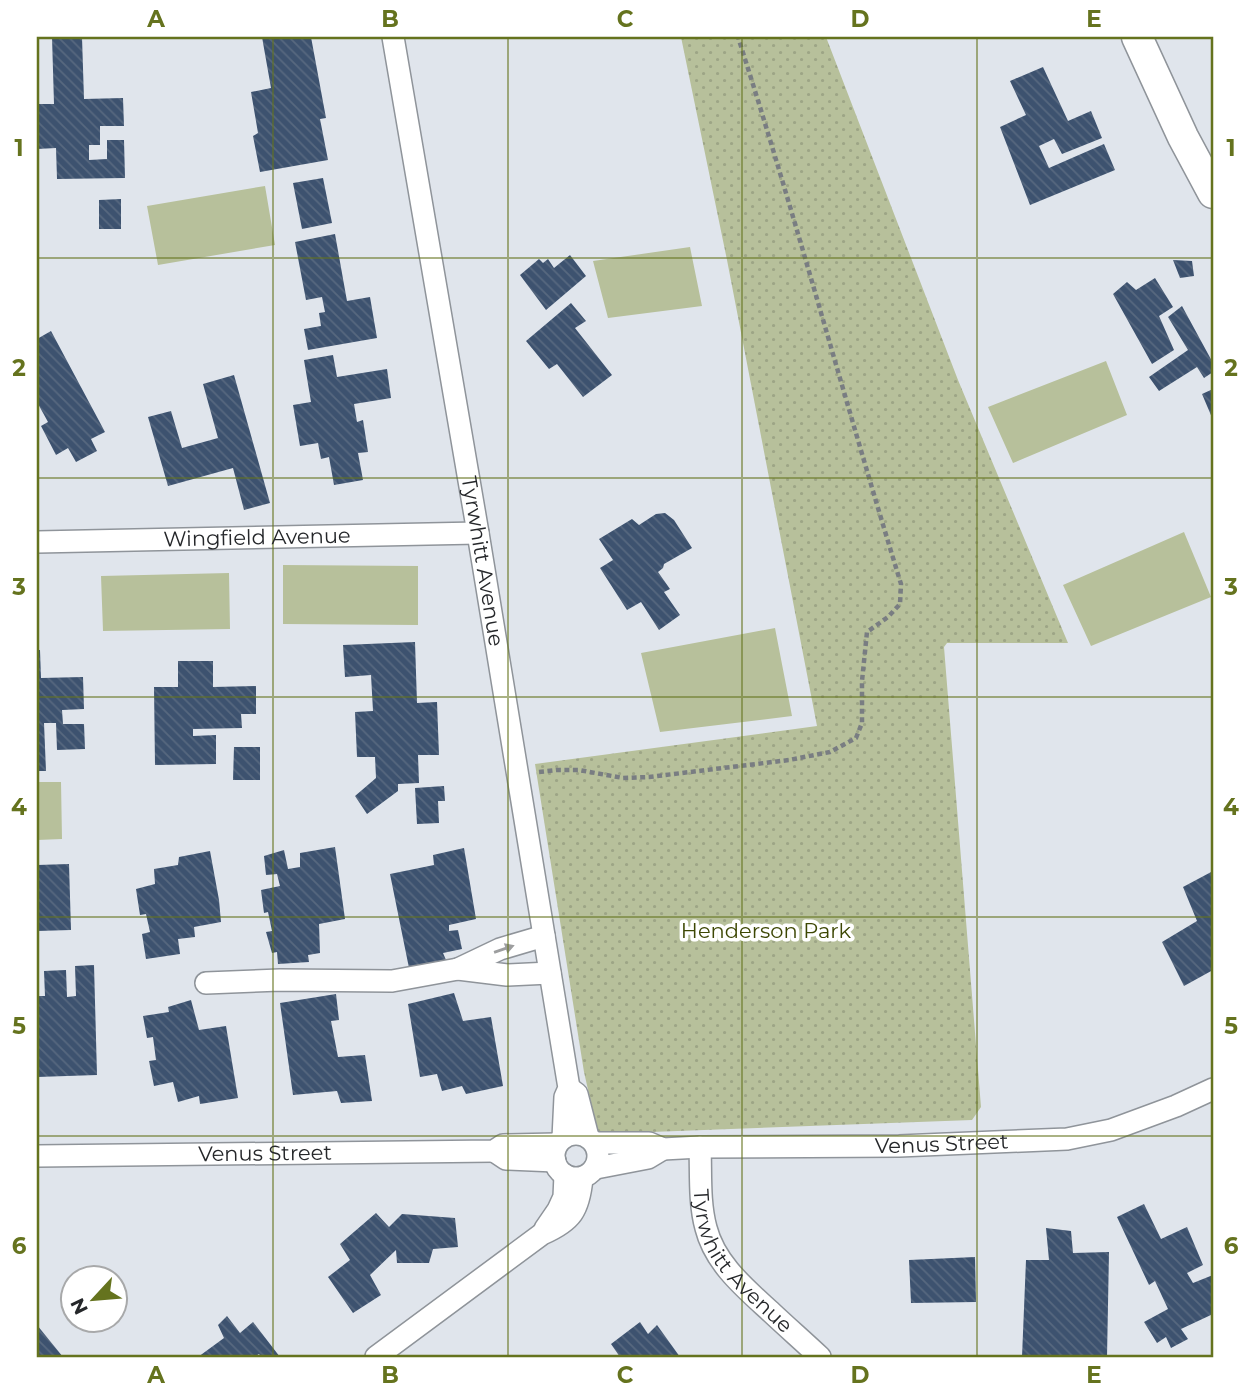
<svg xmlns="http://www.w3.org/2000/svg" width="1250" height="1394" font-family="Montserrat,sans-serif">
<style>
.grass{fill:#b7c09b}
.park{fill:url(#park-dots)}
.building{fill:url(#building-back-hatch)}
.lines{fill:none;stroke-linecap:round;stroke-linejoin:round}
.street-casing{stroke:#8f949a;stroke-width:24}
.secondary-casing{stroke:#8f949a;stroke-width:33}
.path{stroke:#797d82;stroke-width:4.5;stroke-dasharray:5 3.5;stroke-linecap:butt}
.street{stroke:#fff;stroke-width:21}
.secondary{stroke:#fff;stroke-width:30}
.oneway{fill:#9d9e9f}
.grid{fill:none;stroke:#65731e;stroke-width:2;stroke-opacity:0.55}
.labels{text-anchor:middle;stroke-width:7;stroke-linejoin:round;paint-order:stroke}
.street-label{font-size:21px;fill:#25272a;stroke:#fff}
.park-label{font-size:21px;fill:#3d4704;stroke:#fff}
.neatline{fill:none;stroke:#65731e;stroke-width:2.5}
.grid-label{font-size:23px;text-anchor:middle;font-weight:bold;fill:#65731e}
</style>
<defs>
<pattern id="park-dots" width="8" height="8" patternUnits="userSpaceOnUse" patternTransform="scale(1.75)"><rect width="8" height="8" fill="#b7c09b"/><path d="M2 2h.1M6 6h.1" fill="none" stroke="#9da586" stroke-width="1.8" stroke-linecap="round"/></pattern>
<pattern id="building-back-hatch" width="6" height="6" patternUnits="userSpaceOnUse" patternTransform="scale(1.75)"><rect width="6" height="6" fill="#3d526f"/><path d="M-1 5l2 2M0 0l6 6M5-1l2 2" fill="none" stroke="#57687f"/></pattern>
</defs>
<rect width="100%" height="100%" fill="#e0e5ec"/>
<path class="grass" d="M265 186 275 245 158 265 147 206Z
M690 247 702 306 608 318 593 261Z
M1106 361 1127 415 1013 463 988 407Z
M1184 532 1211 597 1091 646 1063 585Z
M283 565 418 566V625L283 624Z
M229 573 230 629 103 631 101 576Z
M775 628 792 716 660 732 641 653Z
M37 782H61L62 839 37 840Z"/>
<path class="park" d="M681 37H826L958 380 1068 643H947L944 647 981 1107 972 1120 598 1134 584 1072 535 764 817 726 727 260Z"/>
<path class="building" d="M52 37H82L84 99 123 98 124 126H100V145H89V160L107 159V140H124L125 178 57 179 56 148 37 149V104H54Z
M262 37H311L326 118 320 119 328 160 260 172 253 136 258 133 251 92 271 88Z
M1043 67 1068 121 1091 111 1102 138 1062 154 1054 139 1039 146 1049 168 1104 144 1115 170 1030 205 1000 127 1026 115 1010 81Z
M323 178 332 223 302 229 293 183Z
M121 199V229H99V200Z
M335 234 347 301 370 297 377 338 308 350 304 329 321 326 319 313 325 312 322 297 306 300 295 242Z
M570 255 586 276 546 310 520 275 539 259 543 263 548 259 554 268Z
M1173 260 1192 261 1194 276 1180 278Z
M1155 278 1173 307 1159 316 1174 350 1152 364 1113 294 1127 282 1136 290Z
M571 303 586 321 575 328 612 375 583 397 557 364 549 369 526 341Z
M1182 306 1213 363V372L1204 378 1197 367 1159 391 1149 377 1188 350 1168 317Z
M51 331 105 432 91 439 97 451 76 462 68 448 56 455 41 426 48 422 37 402V339Z
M333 355 337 377 387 369 391 398 354 404 357 422 363 420 368 452 358 453 363 480 334 485 329 457 321 459 318 443 300 446 293 405 311 402 304 360Z
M234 375 270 503 244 510 233 468 168 486 148 417 171 411 182 448 218 438 203 384Z
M1213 389V420L1202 394Z
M665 513 674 520 692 548 664 564 663 568 658 572 670 589 664 592 680 615 659 630 641 602 627 610 600 568 613 560 599 539 632 519 639 525 656 514Z
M415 642 417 703 437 702 439 755H418L419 783 398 784V791L367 814 355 796 376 778 375 757H357L355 712 373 711 371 675 345 677 343 645Z
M37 650H40L41 678 83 677 84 709 62 710 63 724H84L85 749 57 750 56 723H44L46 771H37Z
M178 661H213V687L256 686V714H241L242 728 193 729V736L216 735V764L155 765 154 687H178Z
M234 747H260V780H233Z
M444 786 445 801H438L439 823 417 824 415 788Z
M335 847 345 919 319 924 320 953 308 955 309 962 278 964 277 952 272 953 266 932 272 931 268 912 264 913 261 890 280 886 277 874 266 875 264 856 284 850 288 869 300 867V853Z
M464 848 476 919 449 925V931L458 930 462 949 443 953 446 960 409 968 390 874 434 865 433 855Z
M210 851 219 900 221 922 194 927 195 937 178 939 180 954 146 959 142 934 150 932 146 914 140 915 136 889 155 884 154 869 178 865 179 857Z
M69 864 71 930 37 931V865Z
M1213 871V970L1184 986 1162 942 1197 921 1183 887Z
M94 965 97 1075 37 1077V996H45L44 971 66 970 67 997 76 996 75 966Z
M454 993 463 1021 491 1017 503 1086 466 1094 462 1086 442 1091 437 1074 420 1077 408 1004Z
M336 994 339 1020 331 1021 338 1057 365 1055 372 1101 341 1103 337 1091 293 1095 280 1003Z
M191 1000 199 1030 226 1026 238 1098 200 1104 199 1096 178 1102 173 1082 154 1086 149 1061 156 1060 153 1037 147 1038 143 1016 169 1012 168 1007Z
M1144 1204 1161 1239 1187 1227 1203 1265 1187 1273 1193 1283 1213 1275V1314L1181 1329 1188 1339 1171 1348 1166 1337 1157 1343 1144 1322 1168 1309 1155 1281 1149 1285 1117 1217Z
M376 1213 389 1227 402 1214 455 1218 458 1247 433 1249 429 1263H397L396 1250 370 1275 381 1295 353 1313 328 1277 350 1260 340 1244Z
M1046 1228 1071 1231 1073 1253 1109 1252 1107 1357H1022L1026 1260H1049Z
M975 1257 976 1302 911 1303 909 1260Z
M227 1316 240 1333 253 1322 280 1357H261L259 1354 254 1357H198L224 1338 218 1325Z
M640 1322 648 1334 657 1325 680 1357H620L611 1344Z
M37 1325 63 1357H37Z"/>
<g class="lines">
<defs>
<g id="street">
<path id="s1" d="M393 37 478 533 569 1088 565 1097 563 1138"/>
<path id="s2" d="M37 542 478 533"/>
<path d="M544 936 500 949 458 969 507 975 550 973"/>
<path d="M206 983 280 980 392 981 458 969"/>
<path d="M569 1088 577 1094 588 1137"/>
<circle cx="576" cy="1156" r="22"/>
<path id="s3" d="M595 1143H649L663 1149 700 1147 899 1146 1067 1139 1111 1130 1176 1106 1213 1089"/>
<path id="s4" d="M700 1147C701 1173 699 1203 706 1228 715 1264 746 1289 772 1313 788 1328 804 1342 820 1357"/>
<path d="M494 1151 506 1159 555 1161"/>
<path id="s5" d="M37 1156 494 1151 503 1145 557 1144"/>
<path d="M596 1168 648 1158 663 1149"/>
<path d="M545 1229 558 1210 564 1197 565 1175"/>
<path d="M376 1357 542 1234C572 1221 579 1210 582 1178"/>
</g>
<path id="secondary" d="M1137 37 1183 137 1213 193"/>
</defs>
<use href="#street" class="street-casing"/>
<use href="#secondary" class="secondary-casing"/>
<path class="path" d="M539 772 557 770H579L623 778 649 777 789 760 830 752 856 738 862 723V681L867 632 888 617 900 604 901 584C845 402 796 218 738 37"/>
<use href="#street" class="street"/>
<use href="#secondary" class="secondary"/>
</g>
<defs><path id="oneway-solid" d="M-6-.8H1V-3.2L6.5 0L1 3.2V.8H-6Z" transform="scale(1.75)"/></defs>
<use class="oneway" href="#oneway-solid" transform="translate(504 949) rotate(-19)"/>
<path class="grid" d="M273 37V1357M508 37V1357M742 37V1357M977 37V1357M37 258H1213M37 478H1213M37 697H1213M37 917H1213M37 1136H1213"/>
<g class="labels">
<g class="street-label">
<text dy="7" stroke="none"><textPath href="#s2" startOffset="220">Wingfield Avenue</textPath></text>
<text dy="7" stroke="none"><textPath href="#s1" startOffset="532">Tyrwhitt Avenue</textPath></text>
<text dy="7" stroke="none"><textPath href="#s3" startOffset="348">Venus Street</textPath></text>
<text dy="7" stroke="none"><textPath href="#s5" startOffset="228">Venus Street</textPath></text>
<text dy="7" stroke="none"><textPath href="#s4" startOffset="128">Tyrwhitt Avenue</textPath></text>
</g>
<g class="park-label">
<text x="766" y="938">Henderson Park</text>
</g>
</g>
<rect width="1250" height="1394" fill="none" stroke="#ffffff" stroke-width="77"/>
<g transform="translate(94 1299) rotate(244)"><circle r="33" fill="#ffffff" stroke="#a8a9aa" stroke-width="2"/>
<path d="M0-5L12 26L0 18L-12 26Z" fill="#65731e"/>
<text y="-10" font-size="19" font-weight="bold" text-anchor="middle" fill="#25272a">N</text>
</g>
<rect x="38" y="38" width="1174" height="1318" class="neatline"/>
<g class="grid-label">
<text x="156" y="27">A</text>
<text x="390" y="27">B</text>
<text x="625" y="27">C</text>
<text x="860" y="27">D</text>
<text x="1094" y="27">E</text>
<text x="19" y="156">1</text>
<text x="1231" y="156">1</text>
<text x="19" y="376">2</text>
<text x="1231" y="376">2</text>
<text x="19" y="595">3</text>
<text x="1231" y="595">3</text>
<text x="19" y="815">4</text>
<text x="1231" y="815">4</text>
<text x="19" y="1034">5</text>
<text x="1231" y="1034">5</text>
<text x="19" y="1254">6</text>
<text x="1231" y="1254">6</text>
<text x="156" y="1383">A</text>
<text x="390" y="1383">B</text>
<text x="625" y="1383">C</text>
<text x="860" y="1383">D</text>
<text x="1094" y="1383">E</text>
</g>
</svg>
